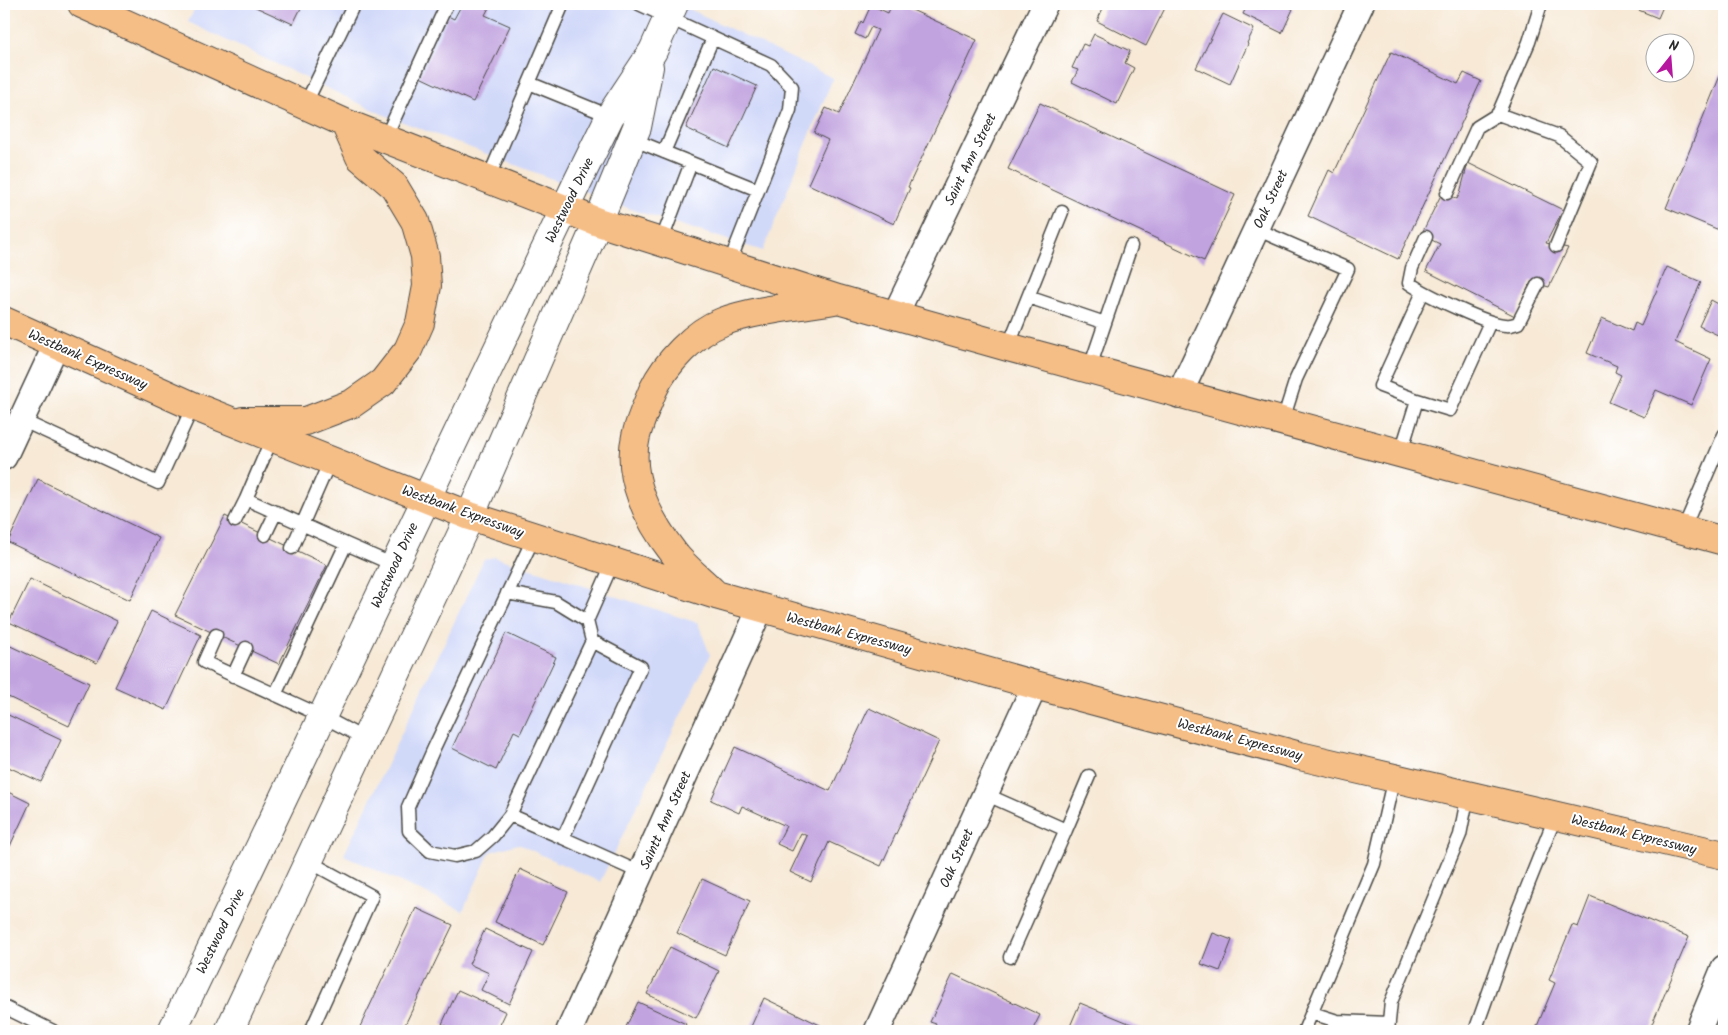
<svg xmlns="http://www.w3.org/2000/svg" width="1728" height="1035" font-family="Kalam,sans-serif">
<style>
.built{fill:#d1d9f9}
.building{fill:#c1a3df}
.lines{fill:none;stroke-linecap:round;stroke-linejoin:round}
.service-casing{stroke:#4a4844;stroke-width:15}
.minor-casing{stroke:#4a4844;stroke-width:28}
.tertiary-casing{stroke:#4a4844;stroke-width:30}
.trunk-casing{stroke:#4a4844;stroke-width:30}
.service{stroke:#fff;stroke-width:12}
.minor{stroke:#fff;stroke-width:25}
.tertiary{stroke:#fff;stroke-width:28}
.trunk{stroke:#f6be87;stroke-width:28}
.labels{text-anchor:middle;stroke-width:4;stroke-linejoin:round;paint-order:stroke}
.street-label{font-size:14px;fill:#2b2b2b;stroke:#fff}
</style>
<rect width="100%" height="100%" fill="#fff"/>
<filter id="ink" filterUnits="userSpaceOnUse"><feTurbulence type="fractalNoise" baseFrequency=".02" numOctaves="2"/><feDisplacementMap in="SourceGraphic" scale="10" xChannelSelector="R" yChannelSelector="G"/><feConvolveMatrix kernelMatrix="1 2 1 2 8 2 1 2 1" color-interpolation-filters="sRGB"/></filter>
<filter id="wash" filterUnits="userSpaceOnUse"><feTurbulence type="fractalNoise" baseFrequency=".0096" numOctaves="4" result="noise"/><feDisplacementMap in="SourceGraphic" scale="20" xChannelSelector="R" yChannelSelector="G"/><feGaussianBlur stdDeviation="1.12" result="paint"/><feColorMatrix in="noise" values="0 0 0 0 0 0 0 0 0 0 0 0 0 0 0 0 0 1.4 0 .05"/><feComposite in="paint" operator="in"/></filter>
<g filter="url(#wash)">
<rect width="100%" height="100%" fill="#f7e9d5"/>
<path class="built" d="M197 4H679L833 78 763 251 633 210 382 114 188 22Z
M495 557 698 623 710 655 600 882 518 844 490 852 463 911 344 855 484 559Z"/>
<g id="blocks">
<path class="building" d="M249 4H303L293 24Z
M462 4H491L485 15 510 26 473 102 420 77 448 16 454 19Z
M892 4H899L977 40 908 187 910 188 894 224 808 184 828 140 814 133 826 108 839 114 878 30 871 27 865 39 855 34 861 21 863 23 871 5 888 13Z
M1105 4H1167L1146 46 1097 21Z
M1248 4H1287L1286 6 1293 9 1282 33 1243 14Z
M1624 4H1664L1658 18Z
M1223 14 1254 29 1247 43 1248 44 1230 84 1196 68Z
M1094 34 1130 51 1125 63 1134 68 1117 104 1072 82 1078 70 1072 68 1083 44 1088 46Z
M1391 52 1458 84 1464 73 1481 81 1398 259 1308 216 1329 170 1334 173Z
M714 66 757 86 729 148 686 128Z
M1724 66V232L1666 208Z
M1040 103 1235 195 1204 261 1008 169Z
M1468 163 1563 210 1546 243 1568 248 1549 287 1531 282 1515 316 1426 271 1440 244 1421 235 1443 191 1457 199 1460 193Z
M1667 267 1701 282 1675 342 1711 359 1691 405 1656 390 1644 417 1609 402 1621 375 1615 372 1617 366 1587 353 1602 318 1632 331 1635 323 1641 326Z
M1711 300 1724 307V338L1699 326Z
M38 479 159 538 130 600 8 542Z
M225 516 327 565 279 664 175 615Z
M30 579 117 621 97 663 9 622Z
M151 611 201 635 166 710 115 687Z
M506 633 556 657 520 734 514 731 496 770 452 748Z
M4 643 89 683 69 726 4 695Z
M869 708 939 741 881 866 829 842 811 882 790 872 807 836 801 833 792 851 777 844 786 826 742 806 739 813 711 800 735 747 830 791Z
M4 713 61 740 41 782 4 765Z
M4 790 30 803 10 846 4 843Z
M520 869 568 892 543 945 495 922Z
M702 879 750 901 725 955 677 933Z
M1590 896 1689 937 1649 1031H1535L1555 983 1549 980 1572 925 1578 927Z
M416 908 453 925 402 1031H358Z
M485 929 533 952 509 1004 481 990 489 973 469 964Z
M1213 933 1232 940 1220 971 1201 964Z
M670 947 719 971 696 1018 647 994Z
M953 974 1040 1015 1032 1031H932L936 1024 930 1022Z
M458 990 506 1012 497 1031H457L442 1024Z
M764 998 822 1026 820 1031H749Z
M638 1002 686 1024 682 1031H624Z
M1080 1003 1148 1031H1068Z"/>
</g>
</g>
<g filter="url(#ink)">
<use href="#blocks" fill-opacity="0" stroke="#4a4844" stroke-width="1"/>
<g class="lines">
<defs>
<path id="service" d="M639 4 771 65 792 87 790 110 729 264
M529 83 610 116
M305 105 354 4
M1498 114 1529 42 1541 4
M385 139 447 4
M632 139 758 190
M664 152 713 38
M488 179 563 4
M1447 193 1477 127 1498 114 1559 136 1591 162 1556 246
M1256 229 1348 269 1296 379 1282 423
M1426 237 1412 268 1409 283C1425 294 1488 325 1506 325 1510 326 1514 324 1518 323L1538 284
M661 242 691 163
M1028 297 1105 323
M1008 347 1062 212
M1089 370 1131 246
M1417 400 1450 410 1490 322
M21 420 158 483 193 406
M272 438 246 499 346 544 275 695
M1400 455 1417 400 1380 386 1423 292
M235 521 246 499
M1683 530 1724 435
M265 535 276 512
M534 537 434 748 408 807 409 831 430 851 455 856 476 851 493 836 510 815 563 838 641 667 592 641 587 621 613 562
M346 544 394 565
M292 548 330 461
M507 593 556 602 587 621
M216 635 204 662 322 716 365 739
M233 676 246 648
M985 794 1066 830 1089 776
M510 815 592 641
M563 838 641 873
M308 861 372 896 311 1031
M1010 957 1066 830
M4 1007 53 1031
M1312 1013 1337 1021 1389 1023
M1304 1031 1374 864 1394 777
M1388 1031 1391 1002 1460 835 1468 794
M1475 1031 1518 910 1556 815"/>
<path id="minor" d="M895 315 1045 4
M1179 395 1361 4
M4 457 56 345
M569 1031 760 609
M877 1031 1035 685
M1698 1031 1724 968"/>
<path id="tertiary" d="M172 1031 578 181 610 116 653 51 674 4
M229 1031 470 516 598 222 637 127 649 67"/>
<path id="trunk" d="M82 4 345 123 598 222 661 242 838 299 1008 347 1724 541
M4 321 193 406 470 516 716 595 1035 685 1300 756 1724 855
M243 421H306L353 403 383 382 408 350 420 323 427 286 425 256 415 221 394 186 360 157 345 123
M713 592C700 579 684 567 673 552 649 521 626 477 636 436 640 420 647 405 653 390 665 364 695 332 722 322 754 310 800 306 834 300"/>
</defs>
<use href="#service" class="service-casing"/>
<use href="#minor" class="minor-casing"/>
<use href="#tertiary" class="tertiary-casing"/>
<use href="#trunk" class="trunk-casing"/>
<use href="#service" class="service"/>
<use href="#minor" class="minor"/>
<use href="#tertiary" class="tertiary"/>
<use href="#trunk" class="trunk"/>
</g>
</g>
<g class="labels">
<g class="street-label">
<text transform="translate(970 159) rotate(-64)" y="5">Saint Ann Street</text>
<text transform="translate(1270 199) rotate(-65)" y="5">Oak Street</text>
<text transform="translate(569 200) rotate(-64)" y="5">Westwood Drive</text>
<text transform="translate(88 359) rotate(24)" y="5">Westbank Expressway</text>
<text transform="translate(463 511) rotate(20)" y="5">Westbank Expressway</text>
<text transform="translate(394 565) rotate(-65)" y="5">Westwood Drive</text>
<text transform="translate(849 633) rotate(15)" y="5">Westbank Expressway</text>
<text transform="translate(1240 739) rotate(15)" y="5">Westbank Expressway</text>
<text transform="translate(665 820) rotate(-66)" y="5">Saintt Ann Street</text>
<text transform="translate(1634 834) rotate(14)" y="5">Westbank Expressway</text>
<text transform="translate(956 858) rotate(-66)" y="5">Oak Street</text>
<text transform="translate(220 931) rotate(-64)" y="5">Westwood Drive</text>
</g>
</g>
<rect width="1728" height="1035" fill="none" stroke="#fff" stroke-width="20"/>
<g transform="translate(1670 58) rotate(17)"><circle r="24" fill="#ffffff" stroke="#aaaaaa"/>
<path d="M0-4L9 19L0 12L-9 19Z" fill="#b5179e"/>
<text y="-8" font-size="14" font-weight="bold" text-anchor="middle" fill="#2b2b2b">N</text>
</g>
</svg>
